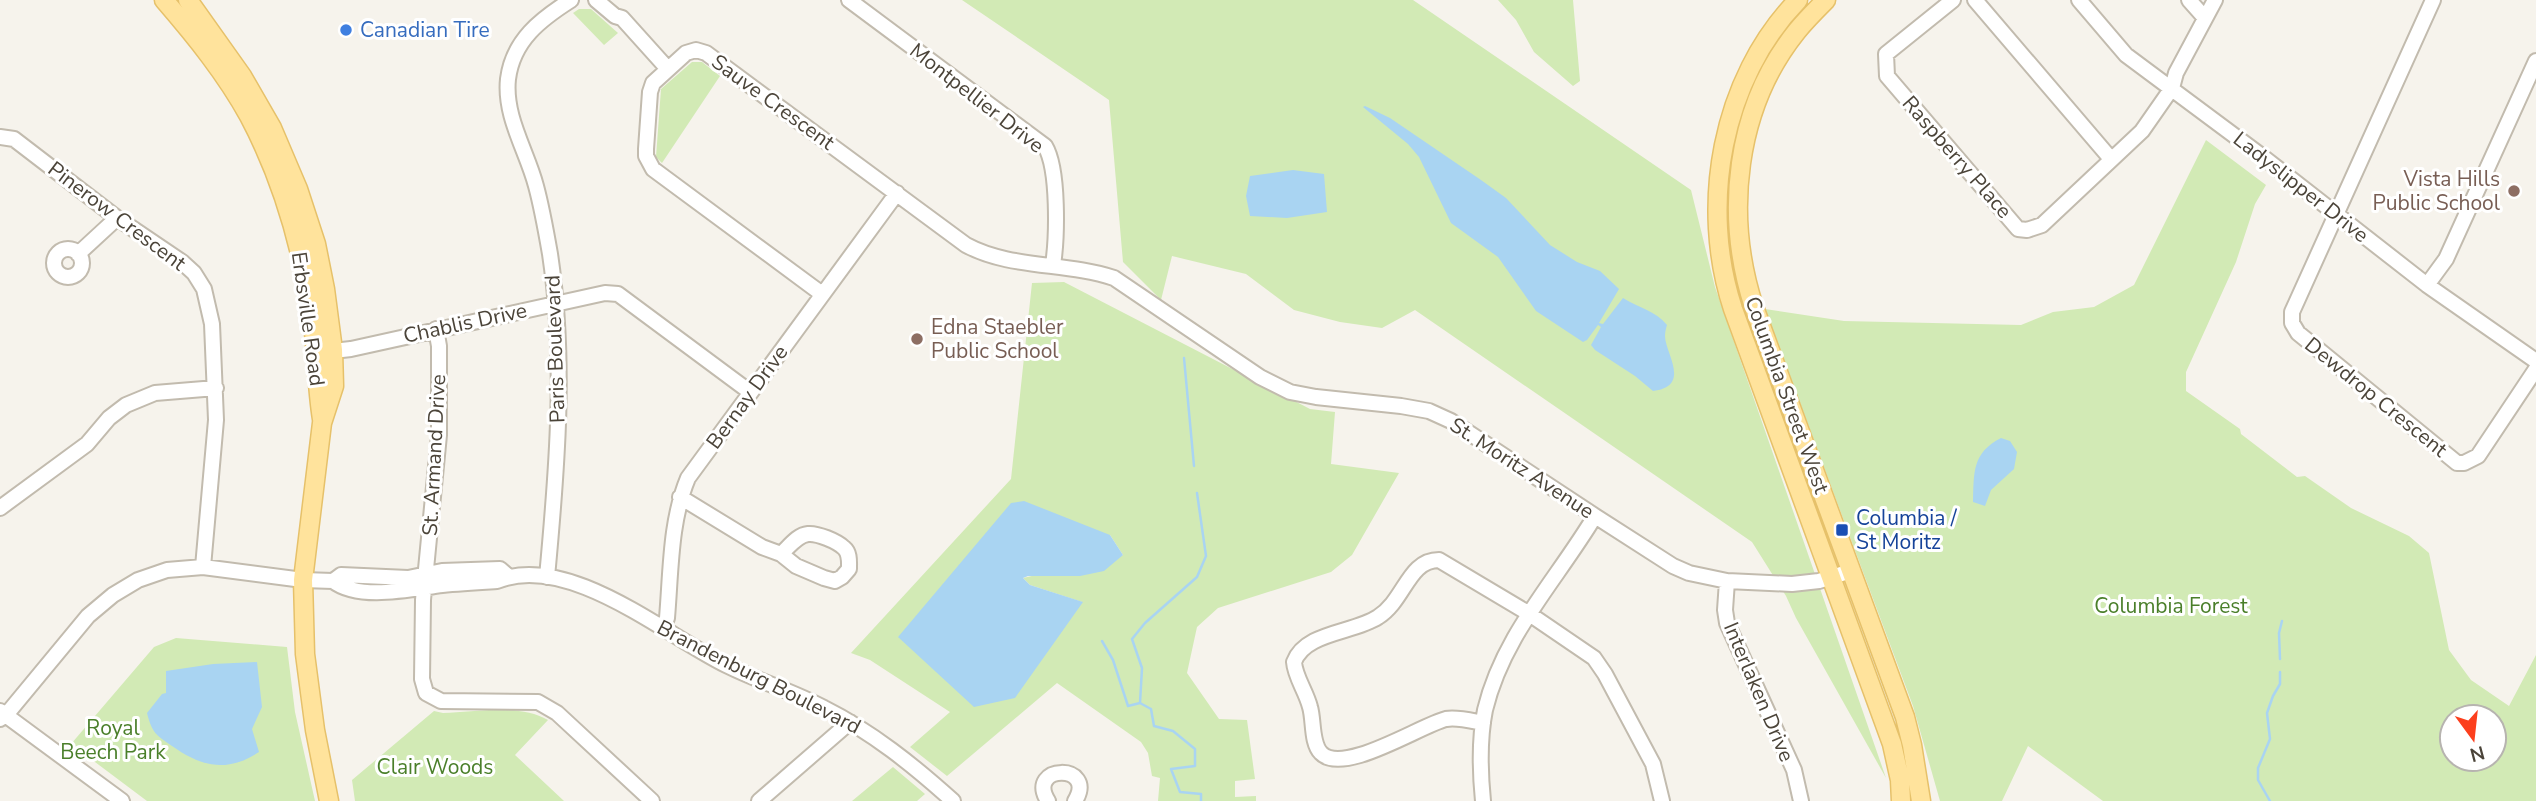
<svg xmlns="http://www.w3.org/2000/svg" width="2536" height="801" font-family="'Nunito Sans',sans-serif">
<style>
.green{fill:#d2eab5;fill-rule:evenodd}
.water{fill:#a9d4f2}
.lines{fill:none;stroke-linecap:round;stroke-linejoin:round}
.stream{stroke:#a9d4f2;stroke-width:2.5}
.minor-casing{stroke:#c2bbae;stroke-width:18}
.major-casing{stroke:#e6c16a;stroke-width:21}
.minor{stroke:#fff;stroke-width:14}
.major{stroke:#ffe39c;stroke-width:18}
.shop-dot{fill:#3f7fe0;stroke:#fff;stroke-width:2.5}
.education-dot{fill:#8d6e63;stroke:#fff;stroke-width:2.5}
.transit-dot{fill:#1a4fb4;stroke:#fff;stroke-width:2.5}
.labels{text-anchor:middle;stroke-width:6;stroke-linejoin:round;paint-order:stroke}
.shop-label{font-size:21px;fill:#366cbe;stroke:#fff;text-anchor:start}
.street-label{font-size:21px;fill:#4b4439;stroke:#fff}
.education-label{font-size:21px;fill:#785e54;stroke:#fff;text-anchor:end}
.transit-label{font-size:21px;fill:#164399;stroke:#fff;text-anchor:start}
.park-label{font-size:21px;fill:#4a7f2a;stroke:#fff}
</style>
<rect width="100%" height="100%" fill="#f6f3ec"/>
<path class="green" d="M962 0H1413L1691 190 1715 287 1886 778 1796 618 1786 596 1752 542 1415 310 1382 328 1340 322 1294 310 1246 274 1172 256 1161 300 1123 262 1109 100Z
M1498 0H1573L1580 81 1573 86 1534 52 1516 20Z
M579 9H591L618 33 604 45 573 13Z
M692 62H702L720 76 662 163 656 157 661 89Z
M2206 140 2266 185 2255 204 2236 262 2186 372V391L2240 429 2241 434 2297 477 2305 476 2351 508 2409 536 2429 553 2449 650 2471 680 2509 706 2536 655V801H2103L2028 746 2002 801H1940L1913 706 1765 309 1844 321 2021 325 2053 312 2094 307 2134 285ZM2452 717H2494V759H2452Z
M1064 282 1310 409 1335 412 1331 464 1399 473 1352 555 1331 572 1218 608 1197 627 1187 673 1219 719 1247 720 1255 779 1235 781V797L1256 796V801H1158L1160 778 1152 776 1148 753 1141 742 1057 683 947 776 910 747 950 712 870 660 851 653 1011 479 1032 283ZM1110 535 1123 555 1023 578 1030 585 1082 602 898 637Z
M176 638 287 647 295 712 315 801H147L71 744 154 647Z
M434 711 443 713C476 712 519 703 548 720L515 755 564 801H355L352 780Z
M893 767 925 794 917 801H852Z"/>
<path class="water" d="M1365 106 1390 118 1481 180 1506 198 1550 245 1577 262 1600 271 1619 289 1599 323 1603 324 1623 298C1639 308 1656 311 1667 325 1666 328 1665 332 1665 336 1665 353 1692 386 1653 391L1635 376 1595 350 1591 345 1601 327 1598 325 1587 340 1583 342 1536 311 1498 257 1451 223 1419 157 1408 144 1363 107Z
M1293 170 1324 174 1327 212 1287 218 1250 216 1246 196 1250 176Z
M2001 438 2010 441 2017 452 2014 469 1991 490 1985 506 1973 502C1974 472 1972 453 2001 438Z
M1024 501 1110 535 1123 555 1104 571 1080 576H1028L1023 578 1030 585 1083 602 1015 698 974 707 898 637 1011 503Z
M257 662 262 707 252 729 259 752C227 773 202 767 172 746 156 735 152 733 147 713L162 694 166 693V671L213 664Z"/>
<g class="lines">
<path class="stream" d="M1184 358 1194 466
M1102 641 1113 660 1128 706 1140 703 1151 709 1154 726 1173 731 1195 749V766L1171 769 1180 792 1201 794V801
M2280 659 2279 633 2282 621
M1140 703 1142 668 1132 639 1145 623 1197 577 1206 556 1197 493
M2270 801 2258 780V768L2270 739 2267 713 2273 696 2280 684V672"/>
<defs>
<path id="minor" d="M596 0 615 16 622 18 667 68
M849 0 1045 146C1059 169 1057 238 1053 265
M1953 0 1886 54 1887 76 2018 229 2027 230 2042 225 2142 131 2172 88 2176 73 2215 0
M1975 0 2111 159
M2079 0 2126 55 2263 157 2427 285 2536 361
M2189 0 2205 18
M2433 0 2292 312V323L2298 333 2457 463H2464L2478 456 2536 369
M0 137 14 139 117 218 182 262 194 273 204 289 212 324 216 420 203 567
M54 263a14 14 0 1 1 28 0a14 14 0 1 1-28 0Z
M78 254 117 218
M2427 285 2446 259 2536 61
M822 294 653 169 646 156V149L650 92 653 83 686 53 696 50 706 53 966 245C1010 269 1066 262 1114 278L1260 377 1290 392 1316 397 1401 406 1429 411 1451 421 1595 516 1673 566 1689 573 1727 581 1792 584 1819 581 1851 571
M436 329 439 346V435L423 600 422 679 426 693 441 701 538 702 557 713 652 801
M324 352 351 349 605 293 618 294 750 392
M680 497 762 547 781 554 796 566 824 578 835 581 842 577 849 569C849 561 850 553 844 548 837 541 817 533 808 534 797 535 789 547 781 554
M0 508 87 444 109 418 126 405 155 393 216 388
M547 577C557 470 566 361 550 254 546 231 542 208 536 186 527 151 504 117 508 79 513 40 541 19 571 0
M333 581C359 601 411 589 442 585 460 583 479 582 497 581 568 552 665 635 726 665 758 681 792 691 824 708 872 732 913 765 953 801
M1727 581 1725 610 1727 623 1794 770 1801 801
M663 628 667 618C671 571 670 521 688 478L897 193
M0 711 122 801
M0 719 6 715 88 616 113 595 138 580 167 570 203 567 303 580 333 581 341 575 408 578 442 571 500 569 508 576
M1483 723C1472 721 1458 717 1446 719 1421 725 1343 776 1321 753 1311 743 1314 720 1310 707 1306 691 1295 677 1294 662 1305 632 1354 633 1378 617 1405 600 1408 560 1439 560L1528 613 1594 658 1605 674 1653 764 1662 801
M759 801 850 722
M1048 801C1025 764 1098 763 1075 801
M1483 801C1480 771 1479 740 1485 710 1503 635 1556 581 1595 516"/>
<path id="major" d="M164 0C195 36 226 74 249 116 281 176 300 241 311 308 317 345 316 382 322 419
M188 0 242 76 272 128 298 189 316 244 325 289 333 350 334 386 322 423 303 580 305 654 315 730 329 801
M1798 0C1721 79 1699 206 1733 309L1892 744 1900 780 1901 801
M1826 0C1816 10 1806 20 1797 31 1735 108 1724 215 1754 307L1905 717 1912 745 1921 801"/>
</defs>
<use href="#minor" class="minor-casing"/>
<use href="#major" class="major-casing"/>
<use href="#minor" class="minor"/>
<use href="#major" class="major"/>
</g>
<circle class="shop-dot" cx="346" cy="30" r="7"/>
<g class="education-dot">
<circle cx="2514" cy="191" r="7"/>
<circle cx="917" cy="339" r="7"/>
</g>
<rect class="transit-dot" x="1835" y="523" width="14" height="14" rx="3.5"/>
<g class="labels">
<g class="shop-label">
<text x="360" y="37">Canadian Tire</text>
</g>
<g class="street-label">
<text transform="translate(977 98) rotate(38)" y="7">Montpellier Drive</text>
<text transform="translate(773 102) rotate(36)" y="7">Sauve Crescent</text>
<text transform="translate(1957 157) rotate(49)" y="7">Raspberry Place</text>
<text transform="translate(2301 187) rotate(38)" y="7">Ladyslipper Drive</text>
<text transform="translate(117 216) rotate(37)" y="7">Pinerow Crescent</text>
<text transform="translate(308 319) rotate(82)" y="7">Erbsville Road</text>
<text transform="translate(465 323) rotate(-12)" y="7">Chablis Drive</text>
<text transform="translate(555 349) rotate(-92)" y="7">Paris Boulevard</text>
<text transform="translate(1787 395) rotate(70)" y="7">Columbia Street West</text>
<text transform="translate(747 397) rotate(-54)" y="7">Bernay Drive</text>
<text transform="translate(2376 397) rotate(39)" y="7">Dewdrop Crescent</text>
<text transform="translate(434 455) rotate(-87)" y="7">St. Armand Drive</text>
<text transform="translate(1522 468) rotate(33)" y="7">St. Moritz Avenue</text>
<text transform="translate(759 677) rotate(27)" y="7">Brandenburg Boulevard</text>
<text transform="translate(1759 692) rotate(67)" y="7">Interlaken Drive</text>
</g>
<g class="education-label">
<text x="2500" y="186">Vista Hills<tspan x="2500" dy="24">Public School</tspan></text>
<text x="931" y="334" text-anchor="start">Edna Staebler<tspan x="931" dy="24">Public School</tspan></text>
</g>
<g class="transit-label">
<text x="1856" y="525">Columbia /<tspan x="1856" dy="24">St Moritz</tspan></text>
</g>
<g class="park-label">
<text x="2171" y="613">Columbia Forest</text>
<text x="113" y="735">Royal<tspan x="113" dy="24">Beech Park</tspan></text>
<text x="435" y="774">Clair Woods</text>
</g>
</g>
<g transform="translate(2473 738) rotate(165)"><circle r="33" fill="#ffffff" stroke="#b7b4b0" stroke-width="2"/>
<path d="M0-5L12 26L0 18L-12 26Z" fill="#fc3f1d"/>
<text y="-10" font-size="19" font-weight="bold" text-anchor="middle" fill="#4b4439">N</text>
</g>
</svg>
